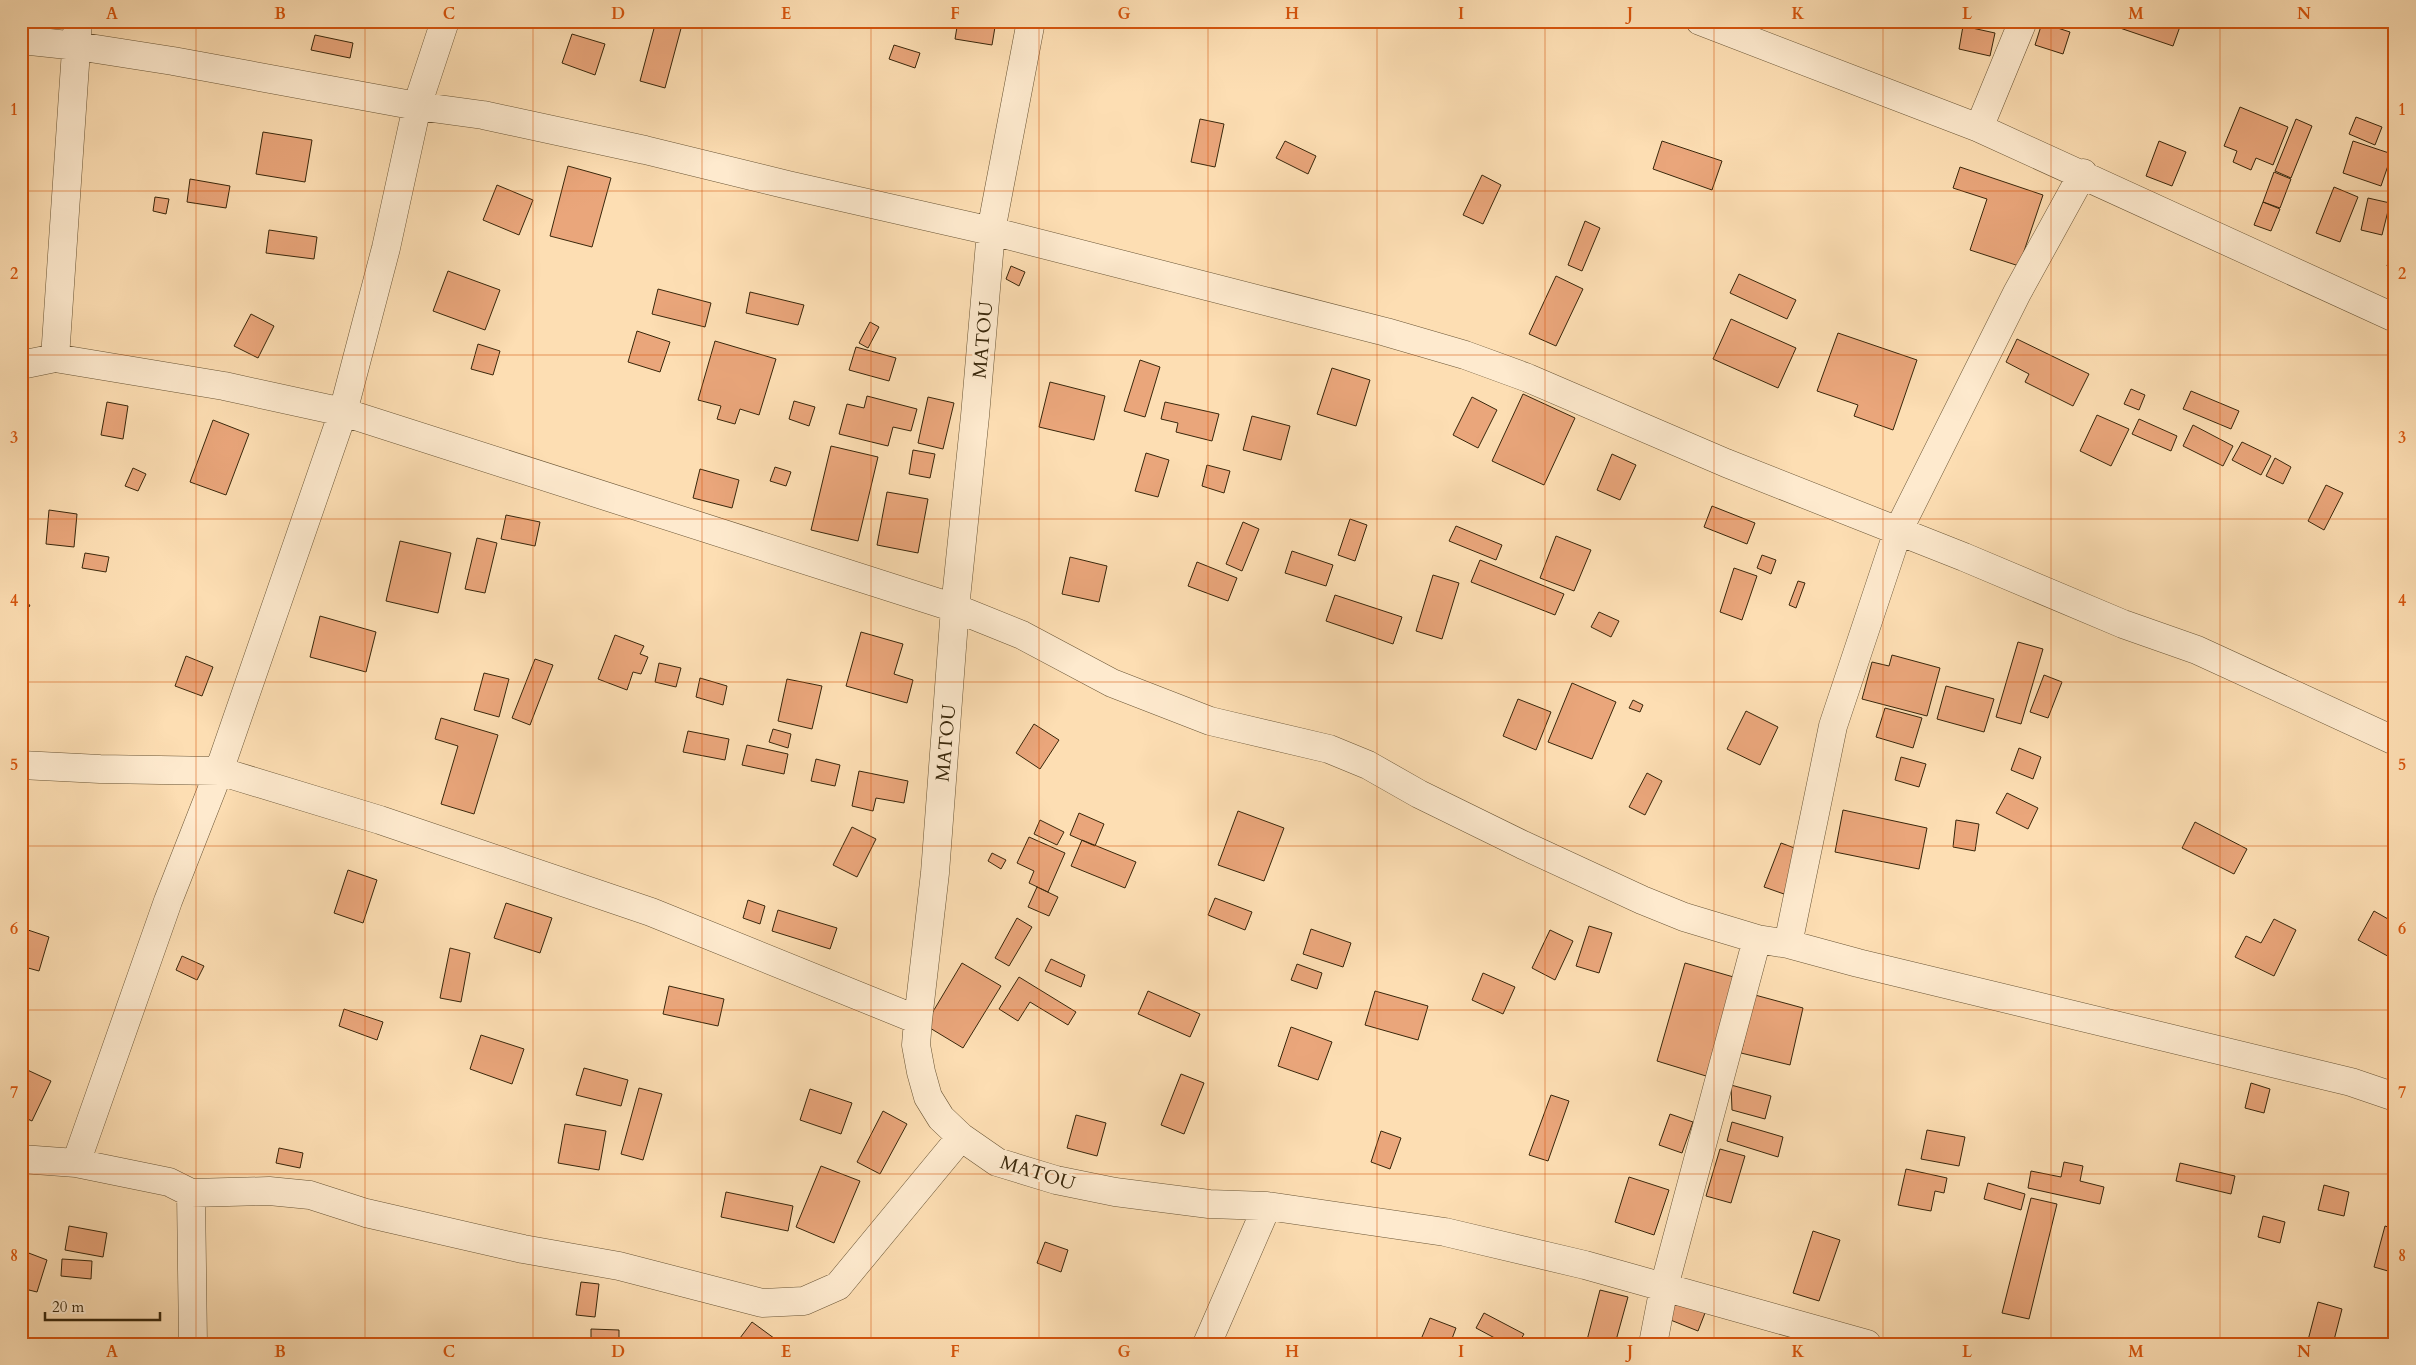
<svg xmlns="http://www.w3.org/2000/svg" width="2416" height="1365" font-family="Cardo,serif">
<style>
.building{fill:#eaa67b;stroke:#39270b}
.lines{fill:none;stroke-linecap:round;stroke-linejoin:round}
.minor-casing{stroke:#6a5535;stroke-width:29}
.minor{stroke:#feeace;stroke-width:28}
.grid{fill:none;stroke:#d6540c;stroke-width:1;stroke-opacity:0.55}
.labels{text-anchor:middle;stroke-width:5;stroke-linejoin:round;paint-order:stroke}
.street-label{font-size:19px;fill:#39270b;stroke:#feeace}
.neatline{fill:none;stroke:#d6540c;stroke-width:2}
.grid-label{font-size:16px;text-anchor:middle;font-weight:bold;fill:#d6540c}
</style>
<rect width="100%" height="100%" fill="#fddeb3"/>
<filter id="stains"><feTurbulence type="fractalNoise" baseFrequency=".004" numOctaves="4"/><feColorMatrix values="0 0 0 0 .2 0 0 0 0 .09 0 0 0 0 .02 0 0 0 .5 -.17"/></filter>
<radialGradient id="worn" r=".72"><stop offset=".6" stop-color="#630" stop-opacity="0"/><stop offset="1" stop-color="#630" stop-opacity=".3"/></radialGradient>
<path class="building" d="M217 21H238L236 27Z
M656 21H683L665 88 640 81Z
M958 21H996L992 45 955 39Z
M2115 21H2182L2173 46 2114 26Z
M2042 23 2070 32 2063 54 2035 45Z
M1963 26 1995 33 1990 56 1959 49Z
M572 34 605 44 595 75 562 63Z
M315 35 353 43 350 58 311 50Z
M894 45 920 53 915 68 889 59Z
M2240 107 2288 127 2273 165 2256 158 2251 170 2233 162 2237 151 2224 146Z
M2356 117 2382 127 2375 145 2349 134Z
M1200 119 1224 124 1215 167 1191 162Z
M2296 119 2312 126 2291 178 2275 171Z
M263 132 312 140 305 182 256 174Z
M1285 141 1316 156 1308 174 1276 158Z
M1662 141 1722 161 1712 190 1653 169Z
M2159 141 2186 152 2172 186 2146 176Z
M2353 141 2392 154 2381 186 2343 173Z
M568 166 611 178 592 247 550 236Z
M1960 167 2043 195 2019 266 1970 250 1987 199 1953 188Z
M2274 172 2291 179 2280 208 2263 202Z
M1482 175 1501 185 1483 224 1463 215Z
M190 179 230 186 226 208 187 202Z
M497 185 533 200 519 235 483 220Z
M2334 187 2358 197 2340 242 2316 233Z
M155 197 169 199 166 214 153 211Z
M2368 198 2390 203 2382 235 2361 230Z
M2263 202 2280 209 2271 231 2254 225Z
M1585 221 1600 228 1582 271 1568 265Z
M269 230 317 237 314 259 266 253Z
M2394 244H2395V268L2387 266Z
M1011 266 1025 272 1019 286 1006 279Z
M448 271 500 290 485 330 433 311Z
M1739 274 1796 300 1787 319 1730 293Z
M1556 276 1583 289 1556 346 1529 334Z
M658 289 711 303 705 327 652 314Z
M750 292 804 305 798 325 746 313Z
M251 314 274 326 258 358 234 346Z
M1731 319 1796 348 1778 388 1713 359Z
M870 322 879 327 868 348 859 343Z
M637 331 670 342 660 372 628 362Z
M1838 333 1917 360 1893 430 1854 416 1858 405 1817 391Z
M2017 339 2089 374 2073 406 2025 382 2029 374 2006 362Z
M715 341 776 359 759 415 740 409 735 424 717 419 721 406 698 400Z
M478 344 500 351 493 375 471 369Z
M856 347 896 358 889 381 849 370Z
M1140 360 1160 367 1145 417 1124 411Z
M1332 368 1370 380 1356 426 1317 414Z
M1050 382 1105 396 1094 440 1039 427Z
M2131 389 2145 395 2139 410 2124 404Z
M2191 391 2239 411 2231 429 2183 409Z
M1523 394 1575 418 1544 485 1492 461Z
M867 396 917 409 911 431 893 427 888 446 839 434 847 404 864 408Z
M928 397 954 403 943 449 918 443Z
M1472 397 1497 410 1478 448 1453 435Z
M794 401 815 407 809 426 789 419Z
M107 402 128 406 123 439 101 435Z
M1165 402 1219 414 1212 441 1176 432 1178 423 1161 419Z
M2097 415 2129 429 2111 466 2080 451Z
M1252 416 1290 426 1281 460 1243 450Z
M2139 419 2177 436 2171 451 2132 434Z
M213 420 249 434 226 495 190 482Z
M2193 425 2233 446 2223 466 2183 446Z
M2242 442 2271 456 2261 475 2232 460Z
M831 446 878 457 858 541 811 530Z
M913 450 935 454 930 478 909 474Z
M1146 453 1169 460 1158 497 1135 491Z
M1612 454 1636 465 1620 500 1597 490Z
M2275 458 2291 467 2283 484 2266 476Z
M1207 465 1230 471 1224 493 1202 486Z
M775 467 791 472 786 486 770 481Z
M133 468 146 474 138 491 125 486Z
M700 469 739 480 732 508 693 498Z
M2326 485 2343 493 2324 530 2308 521Z
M887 492 928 499 918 553 877 545Z
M1712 506 1755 523 1747 544 1704 527Z
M49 510 77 514 74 547 46 544Z
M506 515 540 522 535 546 501 539Z
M1350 519 1367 525 1355 561 1338 555Z
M1243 522 1259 529 1242 571 1226 564Z
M1456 526 1502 545 1496 560 1449 541Z
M1556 536 1591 550 1574 591 1540 578Z
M477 538 497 543 485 593 465 589Z
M400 541 451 553 438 613 386 601Z
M1292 551 1333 565 1326 586 1285 573Z
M85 553 109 557 106 572 82 568Z
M1762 555 1776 560 1771 574 1757 568Z
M1070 557 1107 566 1099 602 1062 594Z
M1480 560 1564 594 1555 615 1471 582Z
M1197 562 1237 578 1228 601 1188 586Z
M1734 568 1757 576 1742 620 1720 612Z
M1433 575 1459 583 1442 639 1416 631Z
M1798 581 1805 583 1796 608 1789 605Z
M21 591 30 606 21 611Z
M1335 595 1402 617 1393 644 1326 621Z
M1599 612 1619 621 1611 637 1591 627Z
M320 616 376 632 366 672 310 657Z
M861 632 903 644 894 674 913 680 907 703 846 686Z
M615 635 644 646 640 654 648 657 641 674 633 672 627 690 598 679Z
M2018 642 2043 649 2021 724 1996 717Z
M1892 655 1940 668 1927 716 1862 699 1872 662 1889 666Z
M186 656 213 667 202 696 175 686Z
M535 659 553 665 530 725 512 718Z
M659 663 681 668 676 687 655 682Z
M484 673 509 679 499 717 474 710Z
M2044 675 2062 682 2048 718 2030 712Z
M700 678 727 686 723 705 696 697Z
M787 679 822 686 812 729 778 721Z
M1572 683 1616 702 1592 759 1548 742Z
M1946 686 1994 699 1984 732 1937 719Z
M1518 699 1551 712 1536 750 1503 736Z
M1633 700 1643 705 1640 712 1629 708Z
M1885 708 1922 718 1913 748 1876 737Z
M1746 711 1778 727 1760 765 1727 749Z
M441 718 498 735 474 814 441 804 458 746 435 739Z
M1034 724 1059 740 1040 769 1016 753Z
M773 729 791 734 788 748 769 742Z
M688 731 729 739 725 760 683 752Z
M747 745 788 754 784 774 742 765Z
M2019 748 2041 757 2033 779 2011 770Z
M1901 757 1926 764 1919 787 1895 780Z
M816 759 840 765 835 786 811 781Z
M859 771 908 781 904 803 876 798 873 811 852 806Z
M1647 773 1662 781 1645 815 1629 807Z
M2007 793 2038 808 2028 829 1996 813Z
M1843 810 1927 828 1919 869 1835 852Z
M1238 811 1284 828 1264 881 1218 865Z
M1079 813 1104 824 1095 846 1070 835Z
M1040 820 1064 832 1057 845 1034 834Z
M1956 820 1979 824 1975 851 1953 847Z
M2195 822 2247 849 2234 874 2182 848Z
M852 827 876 839 857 877 833 865Z
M1029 837 1065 853 1048 892 1029 883 1034 871 1017 863Z
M1082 840 1136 862 1125 888 1071 866Z
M1781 843 1800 850 1784 894 1764 887Z
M992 853 1006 860 1001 869 988 861Z
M348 870 377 880 363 923 334 913Z
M1037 887 1058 897 1049 916 1028 907Z
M1215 898 1252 912 1245 930 1208 915Z
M748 900 765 906 760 924 743 918Z
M506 903 552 918 540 953 494 938Z
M778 910 837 928 830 949 772 931Z
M2374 911 2395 923V960L2358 940Z
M1017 918 1032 927 1009 966 995 958Z
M2274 919 2296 930 2274 976 2235 957 2246 936 2261 943Z
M1589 926 1612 933 1599 973 1576 966Z
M25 929 49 937 39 971 21 966V940Z
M1311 929 1351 943 1343 967 1303 954Z
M1550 930 1573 941 1555 980 1532 968Z
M450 948 470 953 461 1002 440 998Z
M182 956 204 966 197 980 176 970Z
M1051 959 1085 975 1081 987 1045 971Z
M962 963 1001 986 963 1048 925 1025Z
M1685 963 1737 978 1706 1076 1657 1061Z
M1297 964 1322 973 1317 989 1291 980Z
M1483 973 1515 987 1503 1014 1472 1000Z
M1019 977 1076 1012 1068 1025 1030 1002 1018 1021 999 1009Z
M669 986 724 999 718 1026 663 1014Z
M1148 991 1200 1014 1190 1037 1138 1014Z
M1375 991 1428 1006 1418 1040 1365 1025Z
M1755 995 1803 1008 1790 1065 1741 1053Z
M344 1009 383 1022 377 1040 339 1026Z
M1291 1027 1332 1042 1318 1080 1278 1066Z
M481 1035 524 1049 512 1084 470 1069Z
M21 1067 51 1081 32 1121 21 1116Z
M584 1068 628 1080 621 1106 576 1095Z
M1181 1074 1204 1083 1184 1134 1161 1125Z
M2251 1083 2270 1089 2264 1113 2245 1108Z
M1731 1085 1771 1096 1765 1119 1732 1110Z
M639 1088 662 1094 643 1160 621 1154Z
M810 1089 852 1103 841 1134 800 1120Z
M1551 1095 1569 1101 1548 1161 1529 1155Z
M883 1111 907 1124 880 1174 857 1162Z
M1670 1114 1693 1122 1682 1153 1659 1145Z
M1076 1115 1106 1123 1097 1156 1067 1148Z
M1732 1122 1783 1137 1778 1157 1727 1141Z
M565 1124 606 1131 599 1170 558 1163Z
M1927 1130 1965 1137 1959 1166 1921 1159Z
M1381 1131 1401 1138 1390 1169 1371 1162Z
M279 1148 303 1153 300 1168 276 1163Z
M1720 1149 1745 1156 1731 1203 1706 1196Z
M2064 1162 2083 1166 2080 1181 2104 1187 2100 1204 2028 1188 2031 1171 2061 1177Z
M2180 1163 2235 1176 2231 1194 2176 1181Z
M821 1166 860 1181 834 1243 796 1227Z
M1906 1169 1947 1178 1944 1193 1935 1191 1931 1211 1898 1205Z
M1629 1177 1669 1190 1654 1235 1615 1222Z
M1988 1183 2025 1194 2021 1210 1984 1199Z
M2324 1185 2349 1192 2344 1216 2318 1210Z
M726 1192 793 1206 788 1231 721 1217Z
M2031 1198 2057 1204 2029 1319 2002 1313Z
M2263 1216 2285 1222 2280 1243 2258 1237Z
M69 1226 107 1233 103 1257 65 1250Z
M2385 1226 2395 1229V1273L2374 1267Z
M1813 1231 1840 1240 1819 1301 1793 1293Z
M1045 1242 1068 1250 1061 1272 1037 1263Z
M26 1252 47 1260 37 1292 21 1288V1267Z
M62 1259 92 1261 91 1279 61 1276Z
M581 1282 599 1284 595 1317 576 1315Z
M1600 1290 1628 1297 1615 1344H1586Z
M1675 1301 1705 1313 1698 1331 1668 1319Z
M2318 1302 2342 1309 2333 1344H2307Z
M1484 1313 1524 1334 1518 1344H1506L1476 1328Z
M1430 1318 1456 1328 1450 1344H1419Z
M752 1322 782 1344H749L740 1338Z
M591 1329 619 1330V1344H591Z"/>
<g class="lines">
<defs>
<path id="minor" d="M1031 21 991 231 975 416 955 608 935 873 918 1020 916 1045 921 1072 928 1097 941 1118 961 1137 997 1162 1056 1180 1115 1192 1209 1204 1267 1206 1445 1232 1585 1265 1867 1344
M1700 21 1979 128 2395 318
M21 40 77 46 173 61 417 106 483 115 645 150 788 185 991 231 1386 332 1465 355 1528 378 1726 463 1964 557 2123 624 2197 650 2395 741
M1979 128 2023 21
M55 358 78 21
M21 365 55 358 224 386 343 412 955 608 1022 635 1112 683 1210 721 1329 749 1368 765 1419 794 1523 845 1642 900 1684 917 1757 939 1788 944 1858 963 2351 1082 2395 1097
M21 765 100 769 219 771 380 820 651 912 918 1020
M1788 944 1833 726 1898 531 2017 293 2083 173
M21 1159 76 1163 169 1182 191 1193 269 1191 310 1195 366 1213 523 1249 619 1266 762 1303 804 1301 838 1286 961 1137
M76 1163 168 901 219 771 343 412 386 248 417 106 445 21
M191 1193 193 1344
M1207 1344 1267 1206
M1653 1344 1664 1287 1757 939"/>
</defs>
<use href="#minor" class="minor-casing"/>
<use href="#minor" class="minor"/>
</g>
<path class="grid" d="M196 21V1344M365 21V1344M533 21V1344M702 21V1344M871 21V1344M1039 21V1344M1208 21V1344M1377 21V1344M1545 21V1344M1714 21V1344M1883 21V1344M2051 21V1344M2220 21V1344M21 191H2395M21 355H2395M21 519H2395M21 682H2395M21 846H2395M21 1010H2395M21 1174H2395"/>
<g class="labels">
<g class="street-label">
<text transform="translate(982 340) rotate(-85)" y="7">MATOU</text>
<text transform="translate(945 743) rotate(-85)" y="7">MATOU</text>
<text transform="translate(1038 1172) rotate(17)" y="7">MATOU</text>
</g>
</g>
<rect width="2416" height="1365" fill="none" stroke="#fddeb3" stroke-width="55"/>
<path d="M45 1312v8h115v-8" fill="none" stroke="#39270b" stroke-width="2.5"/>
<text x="52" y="1312" font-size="15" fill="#39270b" stroke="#feeace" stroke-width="4" paint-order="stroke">20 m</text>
<rect x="28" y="28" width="2360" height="1310" class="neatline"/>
<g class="grid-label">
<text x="112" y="19">A</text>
<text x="280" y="19">B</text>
<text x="449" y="19">C</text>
<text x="618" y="19">D</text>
<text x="786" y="19">E</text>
<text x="955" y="19">F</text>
<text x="1124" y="19">G</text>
<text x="1292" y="19">H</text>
<text x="1461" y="19">I</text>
<text x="1630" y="19">J</text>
<text x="1798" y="19">K</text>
<text x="1967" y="19">L</text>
<text x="2136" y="19">M</text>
<text x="2304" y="19">N</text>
<text x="14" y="115">1</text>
<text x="2402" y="115">1</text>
<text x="14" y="279">2</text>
<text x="2402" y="279">2</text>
<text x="14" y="443">3</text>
<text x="2402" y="443">3</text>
<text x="14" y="606">4</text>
<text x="2402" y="606">4</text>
<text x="14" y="770">5</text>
<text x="2402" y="770">5</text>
<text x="14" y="934">6</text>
<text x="2402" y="934">6</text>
<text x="14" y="1098">7</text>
<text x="2402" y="1098">7</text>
<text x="14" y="1261">8</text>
<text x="2402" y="1261">8</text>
<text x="112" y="1357">A</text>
<text x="280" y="1357">B</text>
<text x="449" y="1357">C</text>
<text x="618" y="1357">D</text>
<text x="786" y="1357">E</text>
<text x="955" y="1357">F</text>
<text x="1124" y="1357">G</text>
<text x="1292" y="1357">H</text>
<text x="1461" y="1357">I</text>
<text x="1630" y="1357">J</text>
<text x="1798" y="1357">K</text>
<text x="1967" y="1357">L</text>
<text x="2136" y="1357">M</text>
<text x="2304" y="1357">N</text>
</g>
<rect width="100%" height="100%" filter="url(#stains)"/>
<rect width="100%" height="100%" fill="url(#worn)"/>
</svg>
